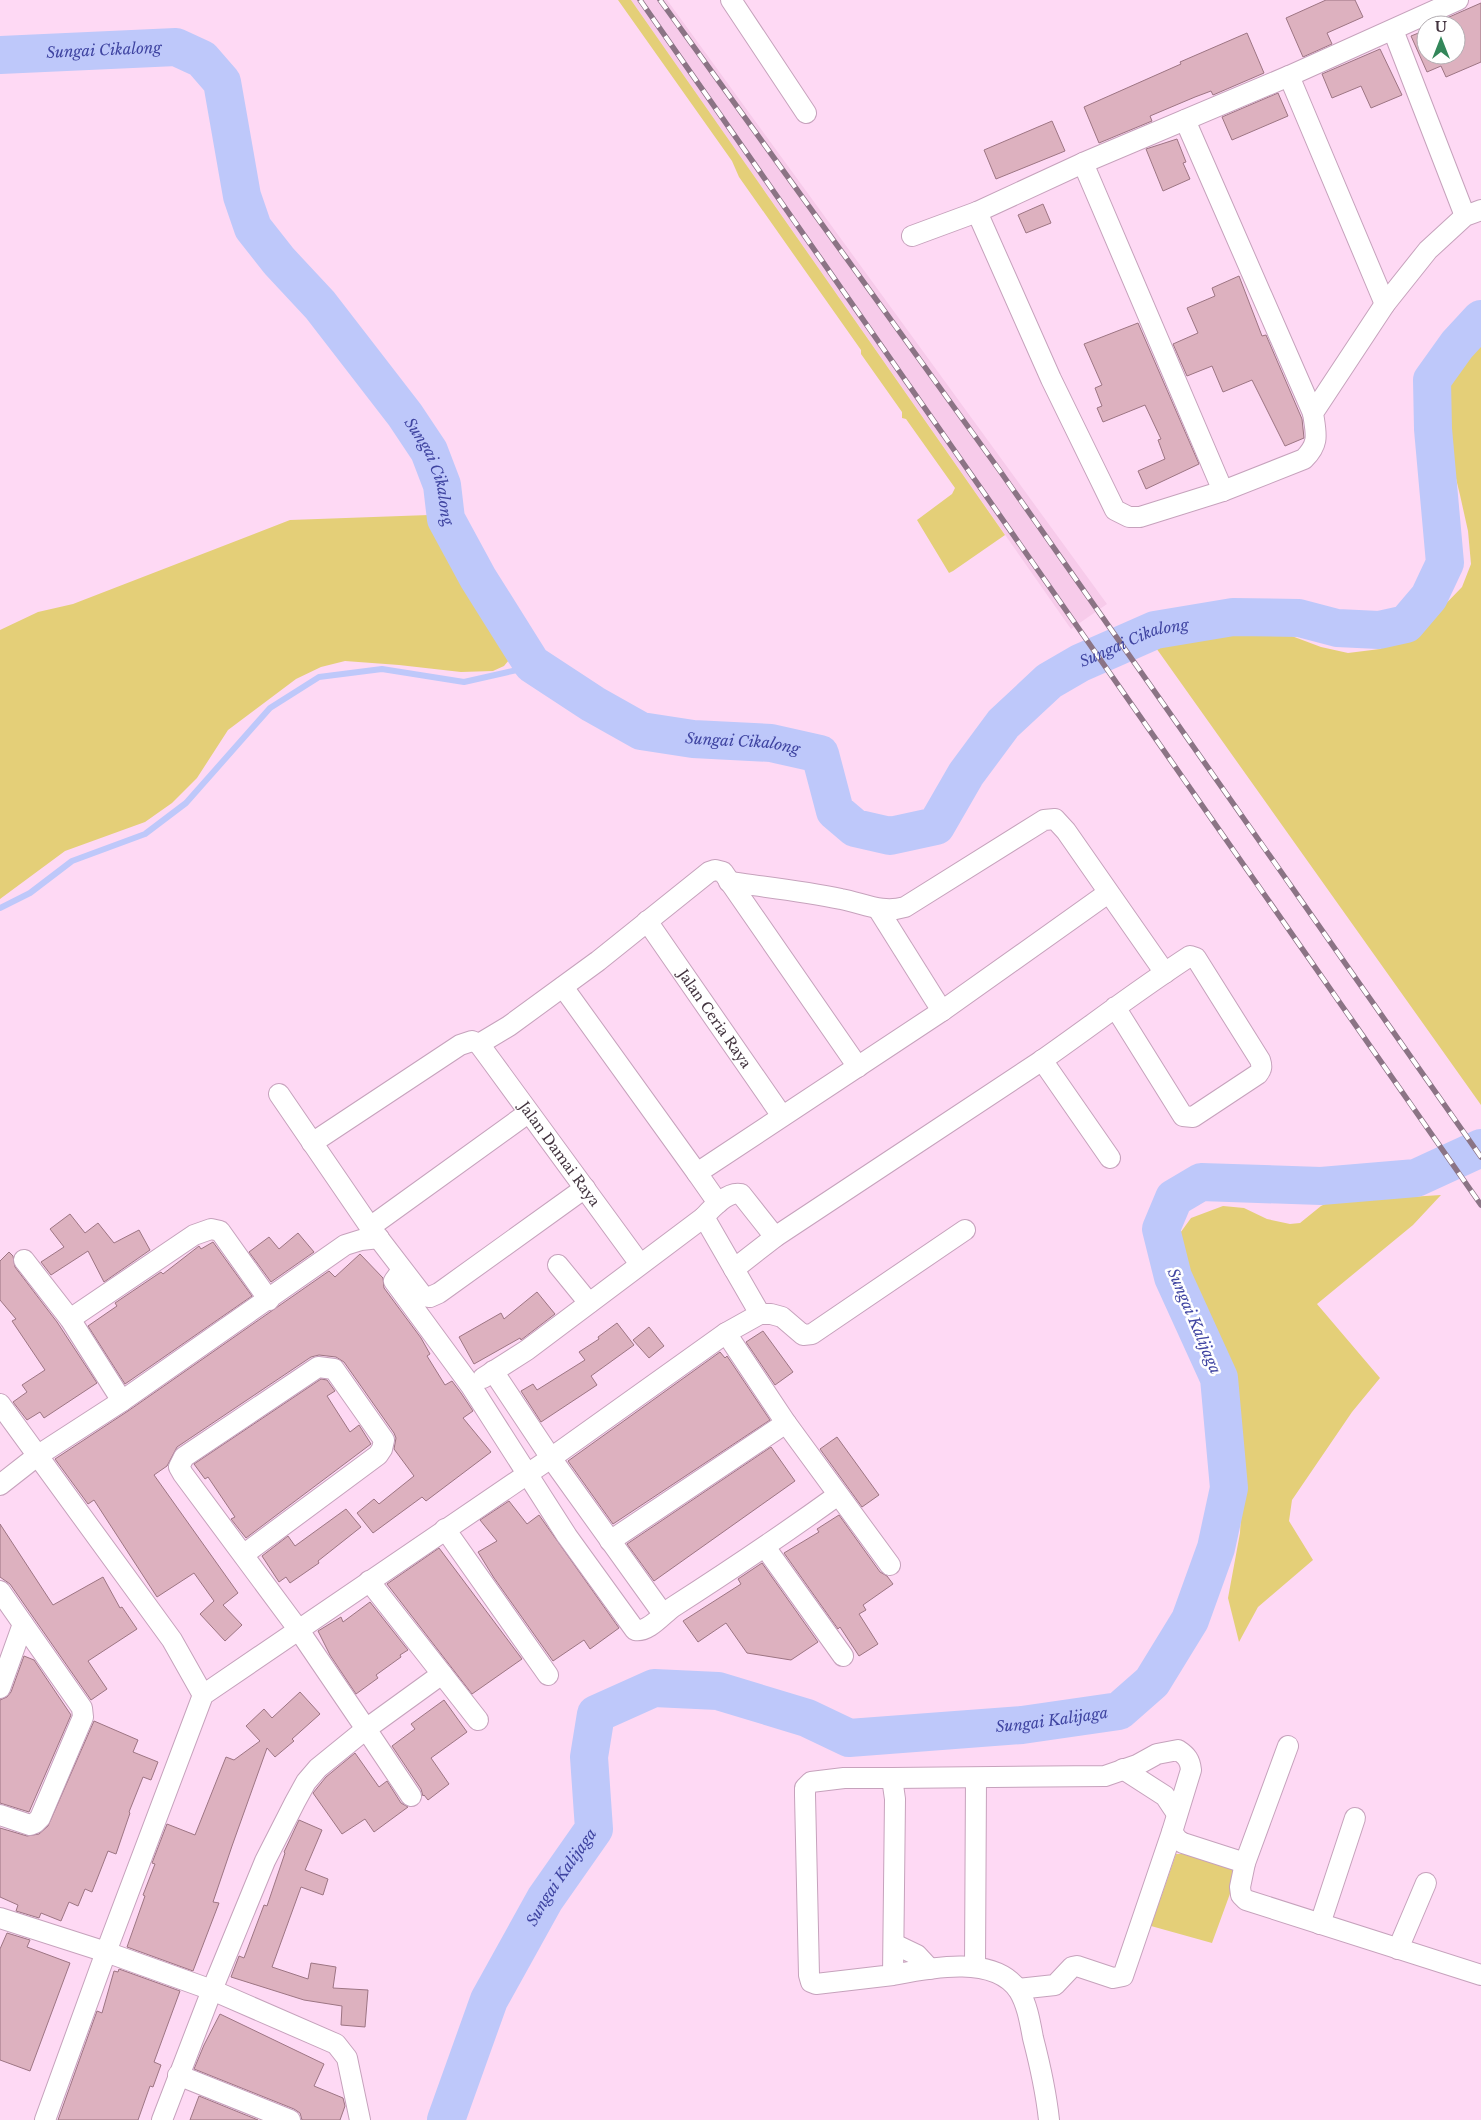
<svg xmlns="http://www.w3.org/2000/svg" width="1481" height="2120" font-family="'Libre Baskerville',serif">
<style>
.built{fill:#f7cbea}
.green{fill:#e4cf78}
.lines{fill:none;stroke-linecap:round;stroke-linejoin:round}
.stream{stroke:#bec8fa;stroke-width:6}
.river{stroke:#bec8fa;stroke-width:38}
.building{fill:#ddb1bf;stroke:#9d7583}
.street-casing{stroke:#c6a2bc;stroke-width:22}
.street{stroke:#fff;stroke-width:20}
.rail-casing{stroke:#8b7485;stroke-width:5.5}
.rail{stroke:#fff;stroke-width:4;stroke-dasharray:11;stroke-linecap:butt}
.labels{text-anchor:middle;stroke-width:5;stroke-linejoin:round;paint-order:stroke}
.street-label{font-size:14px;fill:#42333e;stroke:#fff}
.water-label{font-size:15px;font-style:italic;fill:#3f44a1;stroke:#fff}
</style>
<rect width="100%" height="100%" fill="#fed9f4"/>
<path class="built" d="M631 0H667L1107 604 1071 629Z"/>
<path class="green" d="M618 0H631L1005 535 953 571 949 573 917 520 952 494 955 488 906 419 902 418V412L861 354V350L739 177 732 161Z
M1481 338V1105L1149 638 1173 631 1212 628 1281 632 1321 647 1348 653 1380 649 1432 618 1462 587 1471 564 1468 531 1460 495 1450 454 1436 412 1445 388 1468 350Z
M429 515 456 564 489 609 514 654 504 666 493 671 461 672 399 665 345 661 321 667 296 679 228 730 197 778 172 803 145 822 65 851 0 899V630L38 612 73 604 290 520Z
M1362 1192 1410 1197 1441 1195 1413 1225 1317 1304 1380 1378 1352 1412 1292 1500 1289 1521 1313 1560 1258 1607 1239 1642 1228 1598 1240 1533 1243 1477 1240 1431 1223 1365 1203 1311 1178 1260V1236L1191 1218 1223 1206 1244 1208 1267 1219 1290 1224 1300 1223 1321 1206 1342 1196Z
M1176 1854H1186L1239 1869 1212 1943 1151 1926Z"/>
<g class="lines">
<path class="stream" d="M0 908 30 893 72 861 145 834 186 803 270 708 319 677 382 669 464 682 517 670 532 664"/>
<g class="river">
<path id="s1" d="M0 55 176 47 202 59 222 82 242 196 253 228 279 261 320 305 405 415 429 451 442 485 446 519 478 578 532 664 593 704 641 731 693 739 771 743 820 754 835 811 855 828 890 836 936 826 966 774 1003 724 1049 681 1080 663 1155 630 1233 617 1299 618 1337 628 1379 630 1406 624 1429 597 1445 563 1433 429 1432 380 1457 345 1481 319"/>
<path id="s2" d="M446 2120 489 2000 545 1899 594 1829 589 1757 596 1714 654 1688 718 1691 807 1718 849 1738 1022 1725 1119 1711 1152 1682 1190 1620 1216 1548 1229 1488 1219 1378 1173 1277 1161 1229 1174 1198 1201 1182 1321 1186 1416 1178 1481 1148"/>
</g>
</g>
<path class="building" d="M1326 0H1355L1363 17 1327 33 1332 44 1303 57 1286 18Z
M1481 3V62L1446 77 1441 66 1427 72 1411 36 1426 30V55H1456V25H1431Z
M1247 33 1264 73 1213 95 1211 91 1195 97 1150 116 1152 121 1099 143 1084 107 1181 64 1180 62Z
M1380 49 1402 95 1371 108 1361 86 1332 98 1322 74Z
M1278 93 1288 116 1232 140 1222 117Z
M1052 121 1065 151 996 179 984 150Z
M1177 139 1186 162 1183 163 1190 179 1163 191 1146 149Z
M1043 204 1051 223 1026 233 1018 215Z
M1239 276 1262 336 1266 335 1302 419 1304 438 1285 446 1252 380 1223 392 1212 366 1187 376 1173 344 1198 333 1187 308 1215 296 1212 288Z
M1138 323 1199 464 1146 489 1138 471 1165 459 1158 440 1161 439 1145 405 1103 422 1097 408 1102 406 1095 388 1102 385 1084 344Z
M70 1214 85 1233 98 1223 114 1243 139 1230 150 1250 104 1282 88 1251 51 1275 41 1262 64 1247 50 1229Z
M298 1233 314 1252 271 1282 249 1252 269 1237 279 1249Z
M213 1242 252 1296 125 1384 88 1326 117 1306 115 1303 161 1272 163 1274 199 1246 201 1249Z
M9 1252 13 1256 15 1267 57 1322 97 1383 44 1418 40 1412 27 1420 13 1402 27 1392 22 1385 45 1370 12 1321 16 1319 0 1300V1261Z
M360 1254 383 1278 384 1288 421 1338 430 1354 427 1356 445 1385 452 1381 461 1393 473 1411 463 1418 491 1452 426 1501 422 1497 373 1533 357 1513 374 1499 379 1504 414 1476 394 1449 396 1438 394 1433 344 1362 336 1357 319 1355 311 1357 177 1447 167 1466 154 1475 238 1593 223 1605 242 1625 225 1641 200 1614 214 1601 194 1573 157 1597 94 1500 88 1504 55 1459 128 1411 329 1271 335 1277Z
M537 1292 555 1314 521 1340 520 1338 474 1364 459 1337 501 1313 504 1319Z
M617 1323 634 1345 591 1376 597 1385 541 1422 521 1391 533 1384 537 1390 585 1360 579 1352 599 1339 598 1337Z
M649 1327 664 1346 649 1358 633 1340Z
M763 1331 793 1372 775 1385 746 1342Z
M720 1352 725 1358 727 1356 770 1420 613 1524 568 1461Z
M321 1379 327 1380 335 1391 327 1396 350 1432 359 1425 371 1444 246 1538 231 1519 235 1517 208 1477 205 1479 194 1464Z
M837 1437 879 1495 862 1507 820 1449Z
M771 1447 795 1481 654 1581 627 1544Z
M509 1501 527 1524 539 1515 619 1628 590 1649 584 1640 553 1661 494 1578 478 1552 497 1541 480 1520Z
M346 1509 361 1527 318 1561 319 1563 290 1583 286 1577 279 1582 262 1556 288 1536 295 1546Z
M839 1515 880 1572 887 1576 893 1584 863 1605 866 1610 859 1614 878 1644 859 1656 840 1627 838 1629 784 1553 819 1532 817 1529Z
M0 1524 53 1605 103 1577 120 1608 122 1607 137 1629 88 1661 107 1689 91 1700 10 1584 0 1577Z
M439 1548 522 1659 472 1694 387 1584Z
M762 1563 818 1642 791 1660 747 1653 726 1623 698 1642 683 1621 741 1584 738 1579Z
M370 1602 408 1650 400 1655 401 1657 376 1675 378 1678 356 1694 330 1655 318 1631 341 1617 343 1622Z
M24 1656 34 1660 71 1715 29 1812 0 1803V1700L7 1697 11 1692Z
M300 1692 320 1714 292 1739 294 1741 275 1757 267 1748 232 1846 213 1902 219 1903 193 1971 127 1947 145 1896 143 1895 155 1864 152 1863 167 1824 195 1835 226 1757 234 1760 260 1741 246 1726 264 1709 272 1718Z
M444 1700 467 1732 431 1758 449 1784 428 1800 424 1795 423 1796 421 1789 392 1746 415 1729 411 1724Z
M94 1721 138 1740 133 1752 158 1762 151 1780 143 1777 129 1812 130 1813 116 1854 108 1851 92 1892 85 1889 78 1906 69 1902 61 1921 41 1913 39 1918 16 1911 18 1905 0 1897V1828L27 1836 39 1834 48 1826Z
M355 1753 379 1787 387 1781 401 1803 408 1807 374 1832 365 1819 342 1834 313 1793 326 1777Z
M299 1820 322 1830 305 1870 328 1879 323 1895 301 1887 272 1967 308 1979 311 1963 336 1967 333 1988 368 1990 365 2027 341 2025 342 2006 304 2000 231 1977 239 1956 244 1958 264 1905 267 1906 285 1853 284 1852Z
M7 1933 30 1940 27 1947 70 1963 30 2071 0 2060V1949Z
M119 1969 180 1991 154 2062 161 2065 153 2087 150 2086 138 2120H58L97 2011 102 2013 114 1971 118 1972Z
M220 2014 324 2064 314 2086 343 2098 345 2106 340 2120H302L300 2113 294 2109 194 2069 204 2045Z
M199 2096 258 2120H190Z"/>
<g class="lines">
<defs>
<g id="street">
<path d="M731 0 806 113"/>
<path d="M1393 30 1465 216"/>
<path d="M1289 76 1385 304"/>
<path d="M1185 120 1313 413"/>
<path d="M1083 163 1223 491"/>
<path d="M977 212 1051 379 1115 510 1129 517H1140L1223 491 1304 459C1320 443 1316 434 1313 413L1385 304 1428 250 1465 216 1481 210"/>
<path d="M912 236 977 212 1083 163 1289 76 1458 0"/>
<path d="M729 882C766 887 804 891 841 899 863 903 882 914 905 907L1044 820 1055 819 1066 831 1165 973"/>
<path d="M878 909 942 1011"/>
<path id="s3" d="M647 921 782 1116"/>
<path d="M563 987 697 1173"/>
<path d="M479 1044 509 1026 598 961 709 872 715 870 723 872 858 1067"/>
<path d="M1042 1060 1110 1158"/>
<path d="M279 1094 370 1227 423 1296 430 1297 439 1293 585 1188"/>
<path id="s4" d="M312 1143 460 1045 472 1041 479 1044 493 1063 640 1264"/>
<path d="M718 1203 697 1173 942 1011 1108 893"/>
<path d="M370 1227 528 1113"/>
<path d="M24 1260 70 1319 122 1401"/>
<path d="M558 1265 589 1303"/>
<path d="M734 1269 775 1237C863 1178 953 1120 1041 1061 1091 1026 1139 989 1190 956L1196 958 1260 1060C1262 1066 1262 1069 1258 1074L1193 1117 1183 1116 1115 1007"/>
<path d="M402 1270 394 1281 471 1386 567 1536 635 1630C648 1633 663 1614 673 1607 729 1571 784 1534 838 1495"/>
<path d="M760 1314H771L782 1317 803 1335 812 1334 965 1230"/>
<path d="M70 1319 194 1235 211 1229 220 1231 269 1300"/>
<path d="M726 1333 786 1423 890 1565"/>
<path d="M493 1371 551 1458 663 1614"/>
<path d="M483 1378 527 1350 704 1217"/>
<path d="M0 1404 172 1640 203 1695"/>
<path d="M0 1485 37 1456 122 1401 345 1245 361 1240 379 1238"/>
<path d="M445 1529 548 1675"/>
<path d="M610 1541 786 1423"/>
<path d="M765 1547 843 1656"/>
<path d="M369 1581 442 1674 366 1729 411 1796"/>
<path d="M0 1591 82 1708 83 1717 40 1818 35 1823 30 1825 0 1815"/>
<path d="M442 1674 478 1720"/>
<path d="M0 1688 23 1624"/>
<path d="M1288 1746 1245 1863 1240 1887 1241 1895 1246 1900 1481 1975"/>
<path d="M1123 1769 1165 1796 1177 1814"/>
<path d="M892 1778 1105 1776 1137 1765 1157 1754 1178 1750C1187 1756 1190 1760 1191 1770L1172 1832 1123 1976 1113 1978 1077 1966 1072 1967 1055 1985 1018 1989"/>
<path d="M1172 1832 1178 1840 1183 1843 1245 1863"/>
<path d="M0 1918 106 1952 212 1990 336 2044 347 2058 360 2120"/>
<path d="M1320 1924 1355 1818"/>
<path d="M894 1944 917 1955 930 1969"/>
<path d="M1398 1949 1426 1883"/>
<path d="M975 1967 976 1778"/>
<path d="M893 1975 816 1984 811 1982 809 1975 805 1795V1788L811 1782 844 1778H892L895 1799 893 1975C929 1968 995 1954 1019 1991 1027 2004 1030 2022 1033 2038 1040 2065 1046 2092 1049 2120"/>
<path d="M178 2075 290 2120"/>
<path d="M45 2120 106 1952 203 1695 551 1458 726 1333 760 1314 704 1217C712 1208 728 1191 741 1194L775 1237"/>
<path d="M162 2120 212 1990 265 1861 295 1802 306 1782 318 1768 366 1729 298 1629 183 1474 179 1467 184 1457 318 1367 334 1369 384 1440 382 1449 378 1455 243 1555"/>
</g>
</defs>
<use href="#street" class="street-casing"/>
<use href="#street" class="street"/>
<defs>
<path id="rail" d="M640 0 1481 1205
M660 0 1000 471 1481 1157"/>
</defs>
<use href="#rail" class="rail-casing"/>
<use href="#rail" class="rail"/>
</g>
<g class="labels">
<g class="street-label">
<text dy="5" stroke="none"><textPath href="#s3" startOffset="119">Jalan Ceria Raya</textPath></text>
<text dy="5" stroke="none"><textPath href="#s4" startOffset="334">Jalan Damai Raya</textPath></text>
</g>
<g class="water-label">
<text dy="5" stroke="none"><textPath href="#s1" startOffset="104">Sungai Cikalong</textPath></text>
<text dy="5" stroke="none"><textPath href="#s1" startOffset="689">Sungai Cikalong</textPath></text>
<text dy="5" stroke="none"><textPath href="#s1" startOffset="1665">Sungai Cikalong</textPath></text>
<text dy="5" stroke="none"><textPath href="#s1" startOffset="1139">Sungai Cikalong</textPath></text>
<text transform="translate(1194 1321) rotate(67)" y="5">Sungai Kalijaga</text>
<text dy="5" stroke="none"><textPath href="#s2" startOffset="915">Sungai Kalijaga</textPath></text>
<text dy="5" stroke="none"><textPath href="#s2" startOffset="270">Sungai Kalijaga</textPath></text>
</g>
</g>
<g transform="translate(1441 40)"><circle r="24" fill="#ffffff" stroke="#b3adb2"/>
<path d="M0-4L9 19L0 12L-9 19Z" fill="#33875a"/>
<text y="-8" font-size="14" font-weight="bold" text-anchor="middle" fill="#42333e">U</text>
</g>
</svg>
